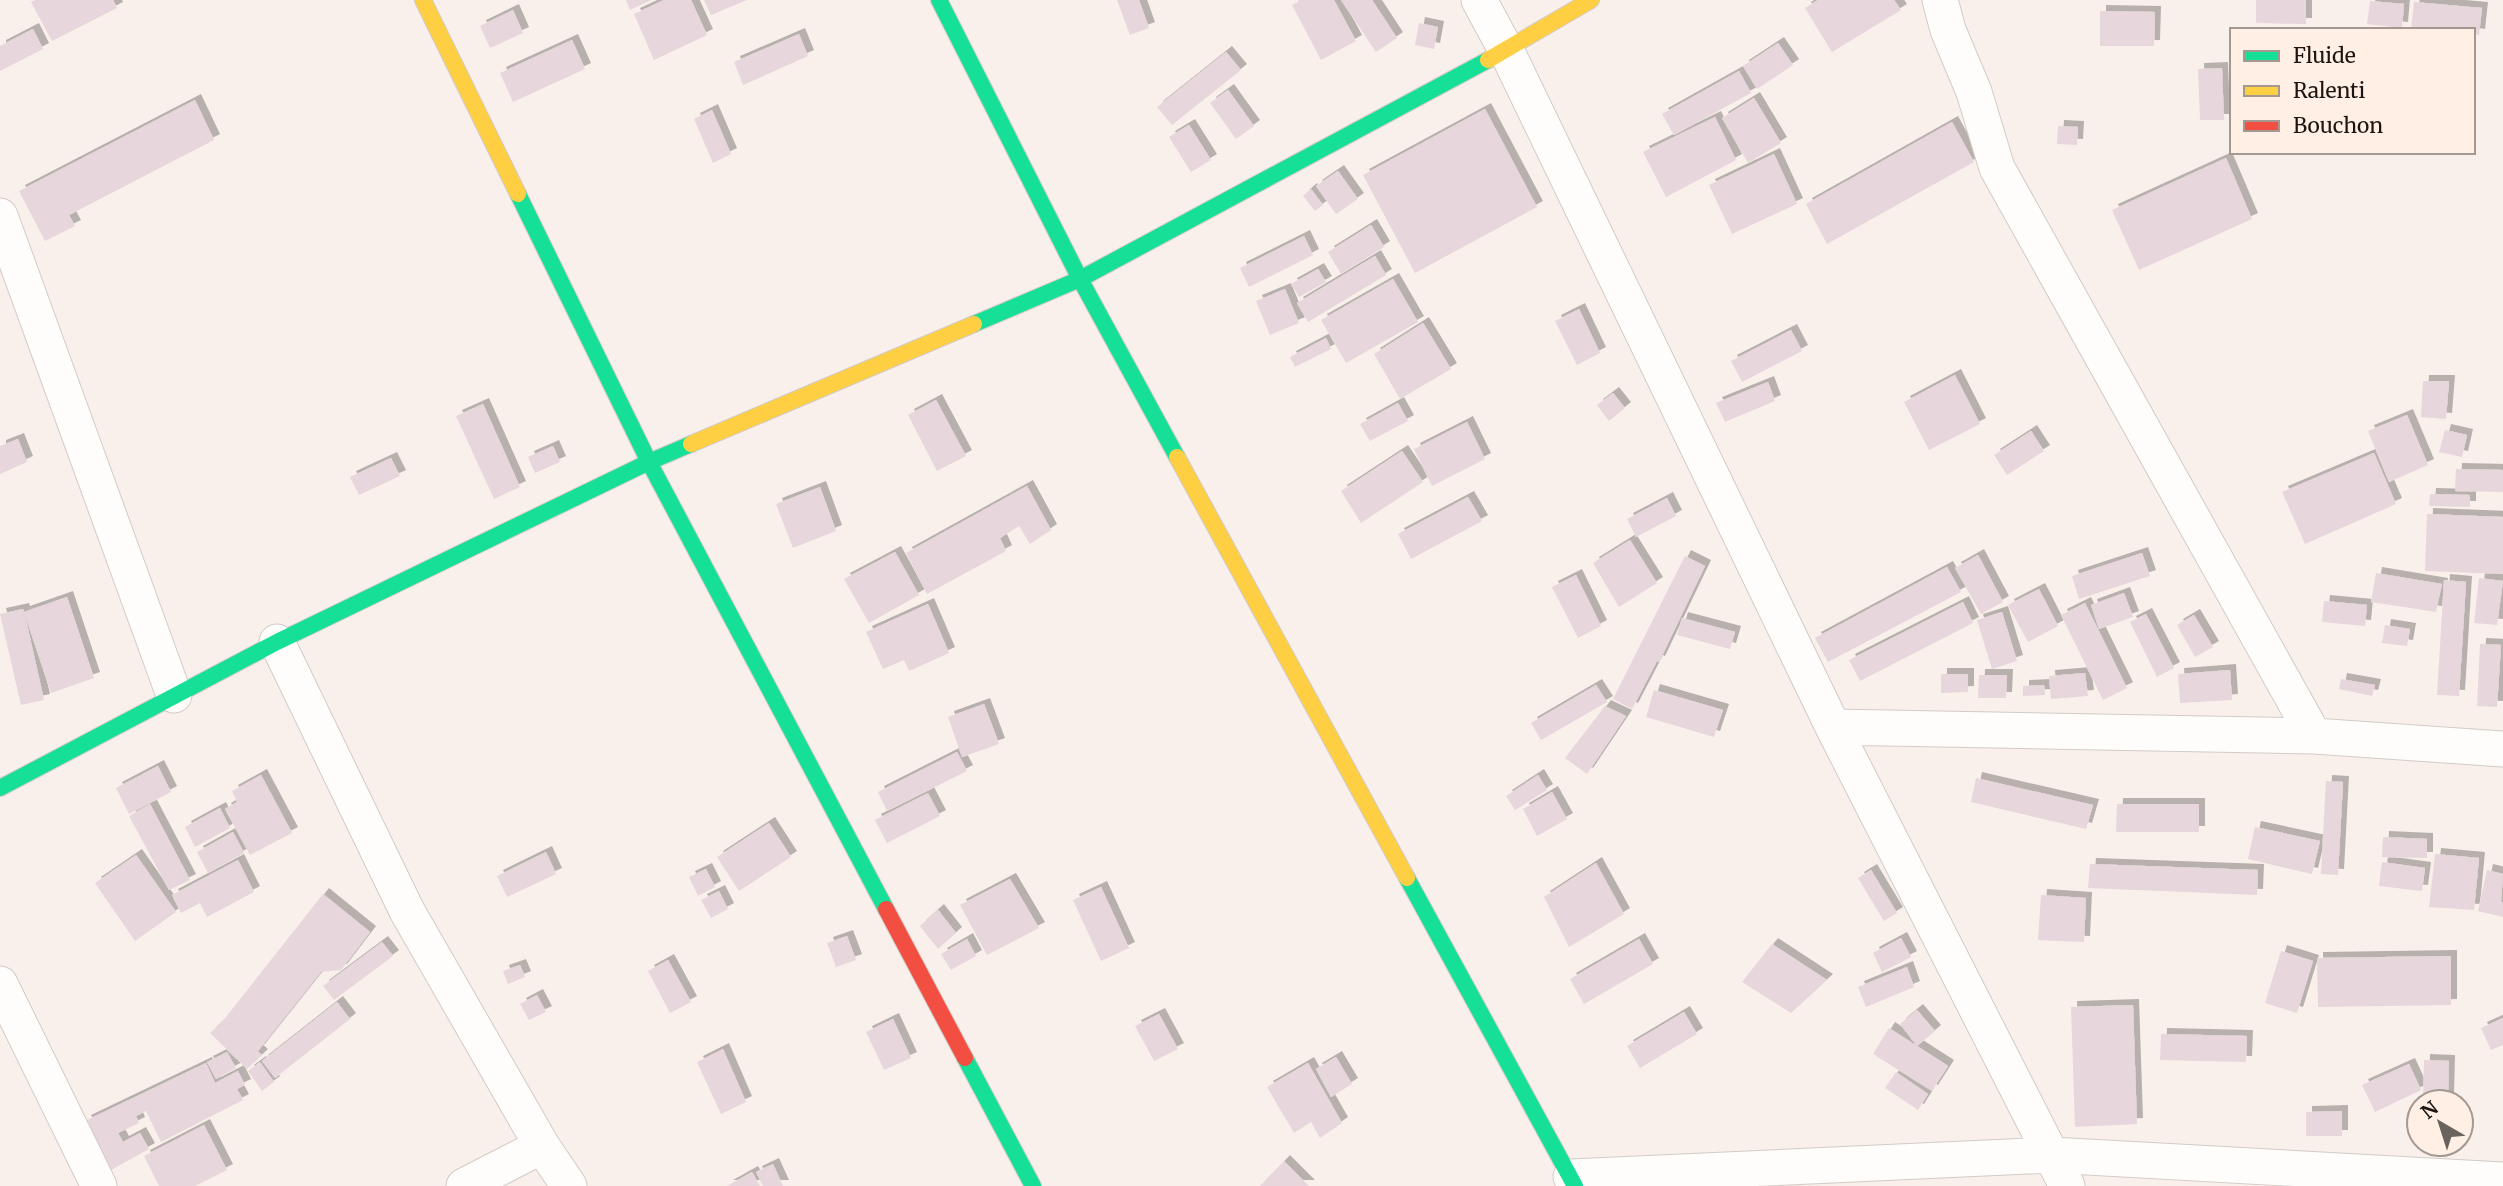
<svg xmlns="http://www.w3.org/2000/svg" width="2503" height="1186" font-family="Merriweather,serif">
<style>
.building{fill:#e7d6dc;filter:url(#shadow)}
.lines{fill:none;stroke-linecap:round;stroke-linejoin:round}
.street-casing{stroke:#d2cbc6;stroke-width:37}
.fast-casing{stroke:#d2cbc6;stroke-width:18}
.slow-casing{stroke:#d2cbc6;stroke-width:18}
.jam-casing{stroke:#d2cbc6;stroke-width:18}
.street{stroke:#fefdfc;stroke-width:35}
.fast{stroke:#16e098;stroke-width:16}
.slow{stroke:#ffcf43;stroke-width:16}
.jam{stroke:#f24e42;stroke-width:16}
</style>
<defs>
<filter id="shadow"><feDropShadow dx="6" dy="-6" stdDeviation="0" flood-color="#0004"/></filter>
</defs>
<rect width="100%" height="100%" fill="#f9f0eb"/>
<path class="building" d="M35 0H113L117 8 52 41 31 2Z
M626 0H651L630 10Z
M664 0H691L707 35 654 60 634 14Z
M704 0H747L711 15Z
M1117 0H1139L1149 28 1130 35Z
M1301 0H1334L1356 41 1321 60 1292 5Z
M1341 0H1372L1397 38 1376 52Z
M1818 0H1894L1901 10 1832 52 1805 8Z
M2256 0H2306V24L2256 23Z
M2370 1 2404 4 2402 28 2367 24Z
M2414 2 2482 8 2479 35 2473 34V30H2411Z
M513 10 523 33 490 48 480 26Z
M2100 11 2155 12 2154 46H2100Z
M1419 23 1438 27 1434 49 1415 45Z
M33 29 43 49 0 71V46Z
M799 34 808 56 743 85 734 62Z
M572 40 585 69 513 102 500 73Z
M1778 43 1793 65 1757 89 1743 66Z
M1226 52 1241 70 1172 125 1157 107Z
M2222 68 2224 120H2200L2198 69Z
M1739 71 1751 93 1674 135 1662 114Z
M1228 90 1254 126 1236 139 1210 103Z
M1754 98 1781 143 1748 163 1722 118Z
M195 100 214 140 69 215 75 226 45 241 19 191Z
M1485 109 1537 207 1415 273 1363 175Z
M712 110 731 154 713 163 694 119Z
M1715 117 1736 160 1666 197 1643 152Z
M1952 122 1974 162 1827 244 1806 204Z
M1189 125 1211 160 1191 172 1169 137Z
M2058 126 2078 127 2077 145 2057 144Z
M1774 154 1797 204 1732 234 1709 185Z
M2226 158 2252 219 2139 270 2112 210Z
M1338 171 1358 199 1336 214 1316 186Z
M1311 189 1323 205 1315 211 1303 196Z
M1371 225 1384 247 1341 274 1328 252Z
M1304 236 1313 255 1249 287 1240 268Z
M1375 256 1386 275 1308 322 1297 303Z
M1318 269 1326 282 1299 297 1291 284Z
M1393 279 1418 322 1346 363 1321 320Z
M1285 289 1299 323 1270 335 1256 301Z
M1579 309 1600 353 1577 365 1555 321Z
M1423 323 1451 369 1400 399 1374 354Z
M1791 330 1802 351 1742 382 1731 361Z
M1326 338 1331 349 1295 367 1290 357Z
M1955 375 1980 424 1929 450 1904 402Z
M2423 381H2449L2446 419 2421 417Z
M1768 382 1775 401 1725 422 1716 403Z
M1613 393 1625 408 1609 421 1597 405Z
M936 400 966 456 937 471 908 415Z
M1398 403 1408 421 1370 441 1360 424Z
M483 404 520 487 494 499 456 416Z
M2407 415 2428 465 2389 482 2368 431Z
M1467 422 1485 459 1432 486 1414 449Z
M2445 430 2467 435 2462 457 2439 452Z
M2031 431 2044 451 2007 475 1994 455Z
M18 439 27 462 0 474V446Z
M553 446 560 462 535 473 528 457Z
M1402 451 1423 482 1361 523 1341 491Z
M2374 453 2396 504 2305 544 2282 492Z
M391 458 400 476 359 495 350 477Z
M2456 469 2503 470V492L2455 491Z
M1027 486 1051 530 1030 544 1019 526 1000 538 1006 551 927 594 906 553Z
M820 487 836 531 793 548 776 504Z
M2430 494 2470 495V507L2429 506Z
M1468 497 1482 521 1411 559 1398 534Z
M1667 498 1676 516 1636 537 1627 519Z
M2427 514 2503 517V574L2425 571Z
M1630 540 1657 583 1619 607 1593 563Z
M895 552 919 595 869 623 844 579Z
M2142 553 2150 576 2079 599 2072 576Z
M1978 555 2003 602 1981 614 1955 568Z
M1685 556 1705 566 1659 662 1657 661 1632 709 1613 699Z
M1947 567 1961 592 1828 662 1815 638Z
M2376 573 2442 584 2436 612 2371 602Z
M1576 575 1601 626 1578 638 1552 587Z
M2479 578 2503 581 2497 625 2474 623Z
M2444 580 2466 582 2459 696 2437 695Z
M2039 589 2058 626 2028 642 2008 605Z
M2124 593 2133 617 2099 629 2091 605Z
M67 597 94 678 51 693 25 615 44 700 21 705 0 614 23 609 24 612Z
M2324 601 2367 605 2365 626 2322 622Z
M1963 602 1973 623 1860 681 1849 660Z
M2085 603 2127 688 2103 700 2061 615Z
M928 604 949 653 909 671 904 660 883 669 866 632Z
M2002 612 2017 661 1992 669 1977 620Z
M2146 614 2174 668 2157 677 2130 622Z
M2194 615 2213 647 2195 657 2177 625Z
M1682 618 1735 632 1730 649 1677 635Z
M2385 625 2410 629 2407 646 2382 643Z
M2480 644 2501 645 2497 707 2477 706Z
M2230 670 2232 700 2180 703 2178 674Z
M2085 673 2088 696 2051 699 2049 676Z
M1941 674H1968V692L1941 693Z
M1979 675H2007L2006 698H1978Z
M2341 679 2375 685 2372 696 2339 689Z
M1596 685 1607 702 1541 740 1531 723Z
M2044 685 2045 695 2023 696V686Z
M1654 690 1723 710 1714 737 1646 717Z
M984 704 999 744 962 757 948 717Z
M1605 706 1626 716 1587 774 1565 758Z
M957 752 967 771 887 811 878 792Z
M158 766 171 792 129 814 116 788Z
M261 775 292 833 250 855 225 809 237 802 232 791Z
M1538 775 1547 790 1515 810 1506 796Z
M1976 778 2093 805 2086 829 1971 802Z
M2326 781 2343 782 2338 875 2321 874Z
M1552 792 1567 819 1537 836 1523 809Z
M928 793 940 816 887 843 875 820Z
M150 804 190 880 169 890 129 816Z
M2117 804H2199V832H2116Z
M220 808 230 828 195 847 185 827Z
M769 823 791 857 739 891 717 857Z
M2255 827 2320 841 2312 874 2248 859Z
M233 832 244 853 208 873 197 852Z
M2383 837 2427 839V858L2382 857Z
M546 852 556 874 507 897 497 876Z
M2435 854 2479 858 2474 910 2429 907Z
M136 855 176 912 135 941 95 883Z
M238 860 254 892 207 917 200 903 181 913 172 895Z
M2382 862 2425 868 2422 891 2379 886Z
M1596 863 1624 914 1569 947 1544 897Z
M2090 864 2258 870 2257 895 2088 888Z
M706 869 715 887 698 896 689 877Z
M1871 870 1897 913 1884 921 1858 878Z
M2487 870 2503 874 2501 902H2503V917L2478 911Z
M1010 879 1039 928 987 955 960 905Z
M1101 887 1129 948 1101 961 1073 900Z
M719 891 728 909 711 918 701 900Z
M323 894 370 932 341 970 321 972 258 1051 242 1038 262 1055 247 1069 210 1033 222 1022Z
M2041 895 2086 898 2084 942 2038 940Z
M938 910 956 933 938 949 920 926Z
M847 936 856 960 836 967 827 943Z
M1901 938 1911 957 1882 972 1873 953Z
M967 939 976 956 951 970 941 954Z
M1639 939 1653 964 1584 1004 1570 979Z
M382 942 393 956 334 1000 323 986Z
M1772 944 1827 980 1791 1013 1742 982Z
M2281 951 2313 961 2297 1013 2265 1003Z
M2451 956V1005L2318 1007 2317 958Z
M668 960 691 1002 670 1013 648 971Z
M520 965 525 977 508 984 503 971Z
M1907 967 1914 987 1866 1007 1858 987Z
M537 995 546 1012 529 1020 520 1004Z
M337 1002 350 1019 275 1078 262 1061Z
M2133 1005 2137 1124 2075 1127 2071 1007Z
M1917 1010 1935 1031 1917 1046 1900 1024Z
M1684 1012 1697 1034 1640 1068 1627 1046Z
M1159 1014 1178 1049 1154 1061 1135 1026Z
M2503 1018V1045L2491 1050 2481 1028Z
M893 1019 911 1058 884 1070 866 1032Z
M1889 1028 1948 1066 1932 1091 1873 1054Z
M2161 1034 2247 1036 2246 1062 2160 1060Z
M723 1049 746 1102 721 1114 697 1062Z
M227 1052 236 1068 216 1079 207 1062Z
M1336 1057 1352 1084 1331 1097 1316 1069Z
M2424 1060 2449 1061 2448 1102H2423Z
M260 1062 274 1082 262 1091 248 1071Z
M206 1063 215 1083 238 1071 245 1085 237 1089 243 1100 161 1142 146 1111 136 1116 139 1123 118 1133 123 1142 140 1133 149 1149 111 1170 85 1121Z
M1308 1063 1342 1123 1320 1138 1311 1122 1294 1133 1267 1087Z
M2409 1064 2421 1090 2375 1112 2362 1085Z
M1896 1072 1928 1094 1918 1110 1885 1088Z
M2342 1111V1136H2306V1112Z
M204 1125 227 1170 195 1186H159L144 1156Z
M1284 1161 1309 1186H1260Z
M773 1164 783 1186H763L756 1172Z
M752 1172 760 1186H727Z"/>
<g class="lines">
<defs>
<path id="street" d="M1479 0 1506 50 1833 727 2067 1186
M1940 0 1948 30 1974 92 1997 168 2314 736
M0 216 174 695
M277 642 407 911 542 1146 464 1186
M1833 727 2314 736 2503 749
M0 984 99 1186
M542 1146 569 1186
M1571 1177 2051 1155 2503 1180"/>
<path id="fast" d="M939 0 1080 279 1177 457
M518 194 649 462 886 909
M974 324 1080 279 1488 60
M0 788 277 642 649 462 691 444
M1407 878 1575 1186
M965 1058 1033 1186"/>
<path id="slow" d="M423 0 518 194
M1488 60 1591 0
M691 444 974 324
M1177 457 1407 878"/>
<path id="jam" d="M886 909 965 1058"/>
</defs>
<use href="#street" class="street-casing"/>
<use href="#fast" class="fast-casing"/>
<use href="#slow" class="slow-casing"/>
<use href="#jam" class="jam-casing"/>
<use href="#street" class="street"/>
<use href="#fast" class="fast"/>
<use href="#slow" class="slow"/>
<use href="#jam" class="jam"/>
</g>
<rect x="2230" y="28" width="245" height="126" fill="#ffefe5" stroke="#a49890" stroke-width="2"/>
<rect x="2244" y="51" width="35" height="10" fill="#16e098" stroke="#a49890" stroke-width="2"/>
<text x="2293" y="63" font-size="21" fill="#1c1511">Fluide</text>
<rect x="2244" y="86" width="35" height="10" fill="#ffcf43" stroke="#a49890" stroke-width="2"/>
<text x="2293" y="98" font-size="21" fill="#1c1511">Ralenti</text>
<rect x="2244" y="121" width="35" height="10" fill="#f24e42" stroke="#a49890" stroke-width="2"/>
<text x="2293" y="133" font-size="21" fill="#1c1511">Bouchon</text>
<g transform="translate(2440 1123) rotate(321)"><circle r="33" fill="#ffefe5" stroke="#a49890" stroke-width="2"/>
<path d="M0-5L12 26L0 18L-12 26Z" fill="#69625d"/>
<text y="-10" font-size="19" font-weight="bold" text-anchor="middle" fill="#1c1511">N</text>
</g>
</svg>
